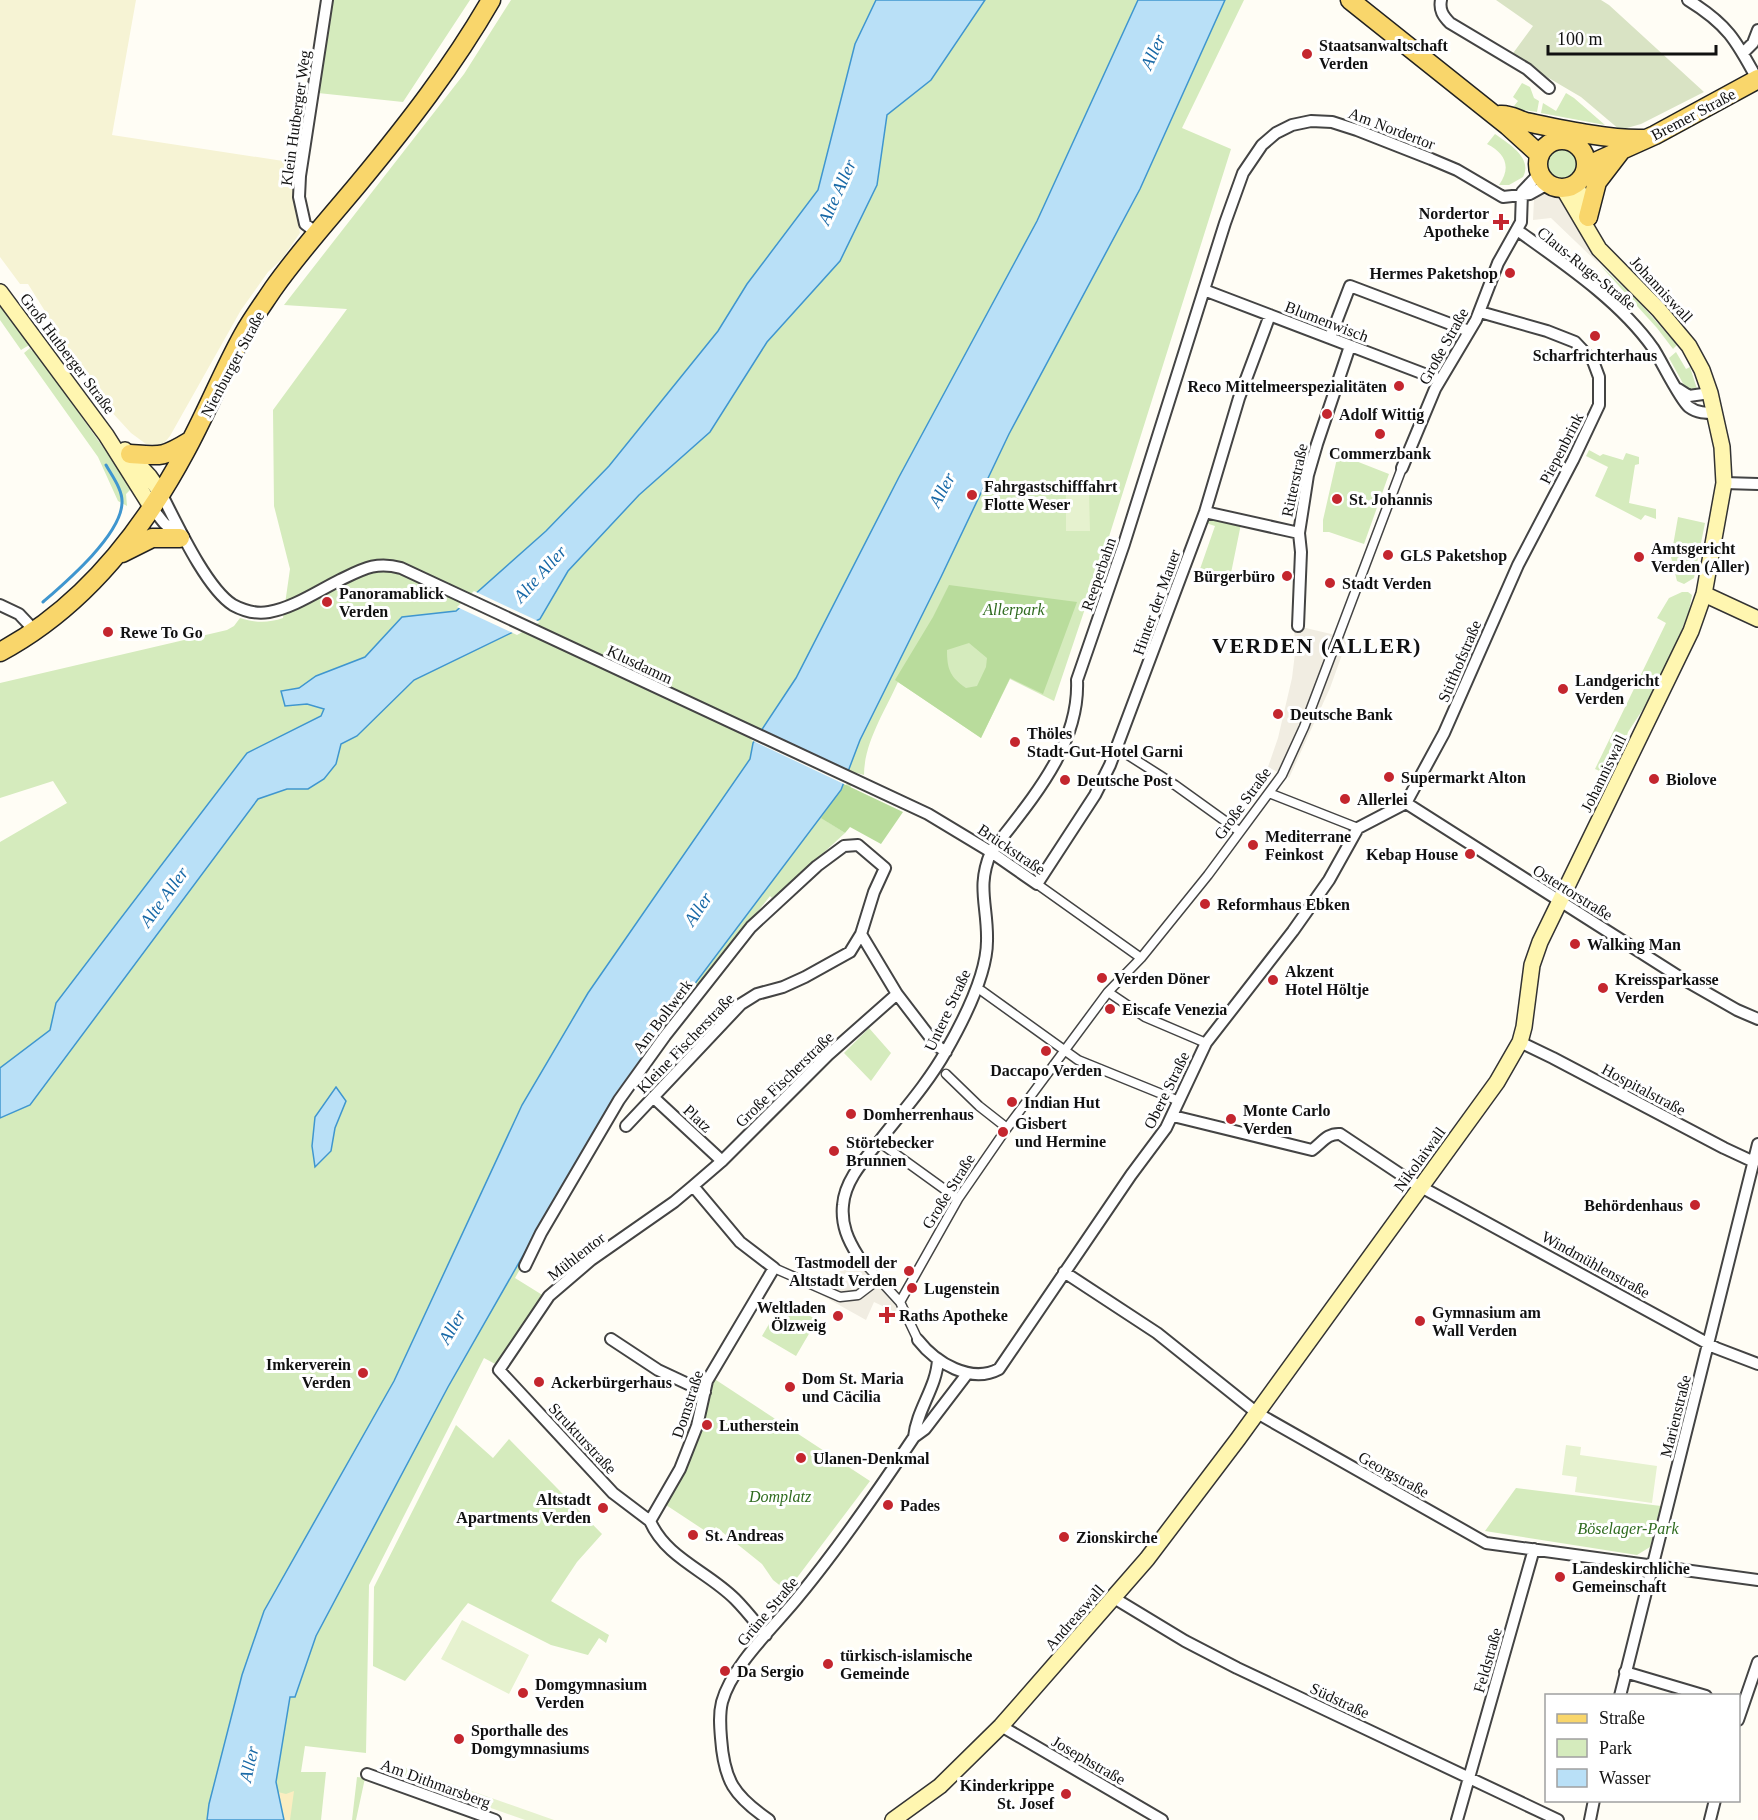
<svg xmlns="http://www.w3.org/2000/svg" width="1758" height="1820" font-family="Georgia,serif">
<style>
.farmland{fill:#f6f3d4}
.green{fill:#d5ebbd}
.forest{fill:#b9dc9c;fill-rule:evenodd}
.sand{fill:#fbeec1}
.cemetery{fill:#d9e3c4}
.pitch{fill:#e6f2cf}
.plaza{fill:#f1ede2}
.water{fill:#b9e0f7;stroke:#3f96cf;stroke-width:1.5}
.pier{fill:#fffdf5}
.lines{fill:none;stroke-linecap:round;stroke-linejoin:round}
.stream{stroke:#3f96cf;stroke-width:3}
.pedestrian-casing{stroke:#444;stroke-width:11}
.minor-casing{stroke:#444;stroke-width:14}
.secondary-casing{stroke:#333;stroke-width:18}
.primary-casing{stroke:#222;stroke-width:21}
.pedestrian{stroke:#fff;stroke-width:8}
.minor{stroke:#fff;stroke-width:10}
.secondary{stroke:#fff6b0;stroke-width:15}
.primary{stroke:#f9d66b;stroke-width:18}
.poi-dot{fill:#c4262e;stroke:#fff;stroke-width:2}
.labels{text-anchor:middle;stroke-width:6;stroke-linejoin:round;paint-order:stroke}
.poi-label{font-size:16px;font-weight:bold;fill:#111;stroke:#fff;text-anchor:start}
.street-label{font-size:16px;fill:#111;stroke:#fff}
.park-label{font-size:16px;font-style:italic;fill:#2f6b1f;stroke:#fff}
.water-label{font-size:18px;font-style:italic;fill:#1768a6;stroke:#fff}
.district-label{font-size:22px;font-weight:bold;letter-spacing:1.5px;fill:#111;stroke:#fff}
</style>
<rect width="100%" height="100%" fill="#fffdf5"/>
<path class="farmland" d="M0 0H136L112 135 296 163 293 192 300 233 282 259 268 272 241 310 170 436 165 442 158 445 146 444 131 433 108 408 100 399 28 284H20L0 257Z"/>
<path class="green" d="M333 0H470L403 102 318 93Z
M511 0H1244L1182 128 1231 149 1107 543 1054 701 1010 679 981 738 898 682C885 711 864 743 864 775L857 773 844 801 828 822 845 833 795 879 772 898 770 896 655 1042 583 1159 515 1278 544 1296 497 1365 484 1358 369 1585 366 1753 305 1746 301 1772H326L321 1820H0V842L67 803 53 781 0 798V683L227 630 234 626 240 618C256 623 268 623 283 618L290 569 274 506 273 410 347 309 284 305 464 74Z
M1522 83 1530 87 1534 98 1539 101 1537 112 1518 109 1514 106 1518 101 1513 97Z
M1566 93 1574 98 1605 125 1541 113 1543 103 1556 111Z
M1495 134C1509 144 1533 158 1523 177L1509 185H1499C1512 167 1505 153 1487 144Z
M1547 164a17 17 0 1 1 34 0a17 17 0 1 1-34 0Z
M1599 264 1639 302 1677 345 1673 349 1657 328Z
M0 302 31 344 21 350 0 320Z
M30 348 32 351 34 350 132 488 126 494 127 506 118 501 98 457 24 353Z
M1676 352 1686 369 1690 367 1697 389 1694 390 1685 387 1669 358Z
M1589 450 1600 456 1603 454 1623 460 1626 453 1639 457V464L1635 465 1629 503 1656 509V519L1645 515 1641 520 1595 496 1608 467 1586 456Z
M1338 454 1389 474 1364 544 1329 532H1323V520Z
M1209 516 1241 524 1230 578 1212 571 1200 569 1215 526 1206 523Z
M1678 517 1705 523 1694 578 1684 584 1677 581 1671 557Z
M1682 592H1688L1692 595 1689 611 1671 657 1651 697 1628 732 1621 756 1611 776 1595 769 1666 623 1657 618 1669 598Z
M869 1028 891 1053 871 1081 844 1053Z
M783 1300 817 1320 796 1356 762 1336Z
M713 1378 870 1481 787 1591 773 1580 762 1564 716 1527 710 1534 666 1505 684 1472Z
M456 1425 493 1458 509 1439 602 1534 577 1562 551 1601 609 1635 606 1643 599 1638 588 1655 551 1645 468 1603 405 1681 373 1666 374 1587Z
M1516 1488 1661 1506 1650 1547 1637 1555 1485 1531Z
M357 1777 365 1778 356 1820H352Z"/>
<path class="forest" d="M949 585 1077 602 1043 694 1010 678 981 738 895 680 933 617ZM969 643 987 658 986 667 977 686 966 688C950 677 947 669 947 650Z
M844 784 903 812 881 844 850 827 845 833 821 818Z"/>
<path class="sand" d="M294 1791 290 1820H284L278 1792 286 1794Z"/>
<path class="cemetery" d="M1496 0H1601L1609 5 1704 92 1641 124 1620 130 1581 97 1511 56 1533 26Z"/>
<path class="pitch" d="M1089 494 1090 531H1066V495Z
M1566 1445 1581 1447 1580 1455 1657 1466 1652 1503 1575 1492 1577 1477 1562 1475Z
M462 1620 529 1655 509 1694 441 1659Z
M389 1762 554 1820H525L386 1771Z"/>
<path class="plaza" d="M1549 191 1557 192 1570 209 1586 244 1599 264 1551 218 1533 220 1534 199 1540 194Z
M1293 625 1348 638 1330 688 1289 778 1268 767 1278 738 1292 678 1296 645Z
M851 1256 895 1305 899 1311H893L874 1302 866 1320 787 1276 815 1283 821 1277 831 1283Z"/>
<path class="water" d="M876 0H985L931 80 887 115 877 185 840 261 767 342 710 432 639 495 568 571 540 619 414 680 357 736 341 744 336 764 324 779 308 789H287L258 799 30 1105 0 1118V1068L50 1030 56 1003 247 753 321 716 324 709 307 704 285 706 281 691 299 688 316 676 365 657 402 617 456 611 546 531 609 466 718 331 747 284 818 190 855 44Z
M1138 0H1225L1140 189 1009 434 941 577 860 740 841 790 663 1026 585 1147 448 1387 316 1636 295 1697H290L276 1782 284 1820H207L209 1804 242 1675 264 1611 394 1381 522 1105 588 993 750 759 753 743 796 678 899 477 1037 221Z
M336 1087 346 1101 335 1128 331 1151 315 1167 312 1146 315 1117Z"/>
<path class="pier" d="M474 591 540 622 517 635 457 607Z
M759 729 852 772 846 785 751 740Z"/>
<g class="lines">
<path class="stream" d="M43 602C66 582 121 535 122 503 123 490 112 476 106 465"/>
<defs>
<path id="pedestrian" d="M1117 748 1175 785 1239 831
M1269 793 1358 828
M1037 884 1141 958
M982 991 1078 1060 1179 1101
M1108 992 1145 1017 1206 1043
M946 1074 979 1106 1007 1128
M879 1142 958 1199
M858 1256 900 1302 918 1340
M774 1268 840 1297 858 1295 879 1279
M900 1302 958 1199 1007 1128 1108 992 1141 958 1208 875 1282 775 1304 727 1402 468"/>
<path id="minor" d="M1441 0C1439 10 1443 16 1450 23L1527 69 1549 88
M1688 0C1727 24 1736 40 1757 79
M1743 53 1753 43 1758 30
M1517 230C1563 263 1620 301 1653 348 1661 360 1680 400 1689 407 1697 413 1706 413 1715 413
M317 233 305 224 299 197 300 176 327 0
M1204 290 1440 380
M1330 338 1350 286 1469 331
M1678 389 1689 396 1710 393
M1402 468 1435 389 1476 320 1498 263 1521 222 1522 192 1540 173
M1724 483 1758 484
M161 493C176 522 206 588 233 605 244 611 257 614 269 612 293 608 318 591 340 580 363 569 376 561 401 568L928 814 991 852 1037 884 1095 795 1110 765 1205 512 1239 398 1270 315
M152 508 164 523 181 538
M1205 512 1299 533
M0 605 19 614 35 631
M1298 626 1301 552 1299 533 1308 475 1317 444 1350 346
M1406 803 1444 733 1518 565 1573 460 1599 405V377L1593 361 1575 342 1547 331 1480 312
M1406 803 1681 978 1737 1010 1758 1019
M861 934 897 994 936 1045 946 1052
M1520 1042 1553 1058 1724 1148 1754 1162
M653 1097 722 1161
M1173 1116 1312 1150C1322 1143 1327 1133 1340 1134L1412 1182 1716 1348 1758 1364
M858 1256C848 1240 841 1225 843 1205 845 1179 866 1158 881 1139 903 1111 928 1083 946 1051 962 1023 987 974 987 941 988 906 976 887 991 852 1029 802 1080 747 1077 680L1124 544 1225 223 1243 173 1262 145 1276 133 1292 125 1311 121 1332 122 1357 130 1431 159 1457 170 1503 197 1530 194 1548 184
M525 1266 541 1233 619 1100 665 1036 751 927 817 866 844 846 858 845 885 868 874 892 861 934 850 952 805 977 783 987 757 994 741 1004 626 1126
M1064 1272 1157 1333 1257 1413 1486 1543 1758 1580
M611 1339 658 1370 705 1392
M918 1340C936 1363 971 1384 999 1369L1131 1175 1166 1128 1206 1043 1293 931 1329 880 1358 828 1406 803
M914 1437C917 1409 937 1387 938 1359
M650 1521 613 1493 499 1370 549 1296 591 1260 674 1202 693 1186 722 1161 828 1055 897 994
M650 1521 680 1469 697 1426 707 1381 774 1268 740 1242 693 1186
M650 1521C666 1558 707 1571 735 1599 746 1610 756 1623 766 1635
M1114 1598 1185 1641 1237 1668 1558 1820
M1625 1672 1706 1696
M1620 1696 1758 1144
M1738 1720 1758 1662
M1001 1726 1162 1820
M367 1774 495 1820
M769 1820C734 1796 724 1781 721 1738 720 1726 719 1714 722 1702 732 1665 776 1625 799 1596 841 1545 878 1491 914 1437L925 1429 967 1374
M1457 1820 1534 1549
M1590 1820 1594 1800
M1710 1820 1715 1800"/>
<path id="secondary" d="M1576 184 1589 218
M0 292 106 435 152 508
M125 450 149 476 161 493
M1704 594 1758 619
M893 1820 940 1786 1001 1726 1147 1559 1238 1439 1497 1082 1520 1042 1524 1027 1532 965 1540 942 1691 631 1704 594 1724 483 1722 447 1710 393 1702 370 1689 346 1659 310 1599 249 1563 188"/>
<path id="primary" d="M1350 0 1508 126 1540 155
M1500 115C1510 114 1516 119 1526 122 1560 129 1609 140 1643 139
M1538 164a24 24 0 1 1 48 0a24 24 0 1 1-48 0Z
M1586 166 1655 135 1758 79
M1588 217 1597 182 1620 152
M130 454C161 456 162 458 190 441
M122 553 152 538H180
M0 652C82 608 141 534 185 452 206 414 222 373 243 335 252 319 263 304 273 289 299 252 330 218 359 183 407 125 453 66 491 0"/>
</defs>
<use href="#pedestrian" class="pedestrian-casing"/>
<use href="#minor" class="minor-casing"/>
<use href="#secondary" class="secondary-casing"/>
<use href="#primary" class="primary-casing"/>
<use href="#pedestrian" class="pedestrian"/>
<use href="#minor" class="minor"/>
<use href="#secondary" class="secondary"/>
<use href="#primary" class="primary"/>
</g>
<g class="poi-dot">
<circle cx="1307" cy="54" r="6"/>
<path d="M1498 213h6v6h6v6h-6v6h-6v-6h-6v-6h6z"/>
<circle cx="1510" cy="273" r="6"/>
<circle cx="1595" cy="336" r="6"/>
<circle cx="1399" cy="386" r="6"/>
<circle cx="1327" cy="414" r="6"/>
<circle cx="1380" cy="434" r="6"/>
<circle cx="972" cy="495" r="6"/>
<circle cx="1337" cy="499" r="6"/>
<circle cx="1388" cy="555" r="6"/>
<circle cx="1639" cy="557" r="6"/>
<circle cx="1287" cy="576" r="6"/>
<circle cx="1330" cy="583" r="6"/>
<circle cx="327" cy="602" r="6"/>
<circle cx="108" cy="632" r="6"/>
<circle cx="1563" cy="689" r="6"/>
<circle cx="1278" cy="714" r="6"/>
<circle cx="1015" cy="742" r="6"/>
<circle cx="1389" cy="777" r="6"/>
<circle cx="1654" cy="779" r="6"/>
<circle cx="1065" cy="780" r="6"/>
<circle cx="1345" cy="799" r="6"/>
<circle cx="1253" cy="845" r="6"/>
<circle cx="1470" cy="854" r="6"/>
<circle cx="1205" cy="904" r="6"/>
<circle cx="1575" cy="944" r="6"/>
<circle cx="1102" cy="978" r="6"/>
<circle cx="1273" cy="980" r="6"/>
<circle cx="1603" cy="988" r="6"/>
<circle cx="1110" cy="1009" r="6"/>
<circle cx="1046" cy="1051" r="6"/>
<circle cx="1012" cy="1102" r="6"/>
<circle cx="851" cy="1114" r="6"/>
<circle cx="1231" cy="1119" r="6"/>
<circle cx="1003" cy="1132" r="6"/>
<circle cx="834" cy="1151" r="6"/>
<circle cx="1695" cy="1205" r="6"/>
<circle cx="909" cy="1271" r="6"/>
<circle cx="912" cy="1288" r="6"/>
<path d="M884 1306h6v6h6v6h-6v6h-6v-6h-6v-6h6z"/>
<circle cx="838" cy="1316" r="6"/>
<circle cx="1420" cy="1321" r="6"/>
<circle cx="363" cy="1373" r="6"/>
<circle cx="539" cy="1382" r="6"/>
<circle cx="790" cy="1387" r="6"/>
<circle cx="707" cy="1425" r="6"/>
<circle cx="801" cy="1458" r="6"/>
<circle cx="888" cy="1505" r="6"/>
<circle cx="603" cy="1508" r="6"/>
<circle cx="693" cy="1535" r="6"/>
<circle cx="1064" cy="1537" r="6"/>
<circle cx="1560" cy="1577" r="6"/>
<circle cx="828" cy="1664" r="6"/>
<circle cx="725" cy="1671" r="6"/>
<circle cx="523" cy="1693" r="6"/>
<circle cx="459" cy="1739" r="6"/>
<circle cx="1066" cy="1794" r="6"/>
</g>
<g class="labels">
<g class="poi-label">
<text x="1319" y="51">Staatsanwaltschaft<tspan x="1319" dy="18">Verden</tspan></text>
<text x="1489" y="219" text-anchor="end">Nordertor<tspan x="1489" dy="18">Apotheke</tspan></text>
<text x="1498" y="279" text-anchor="end">Hermes Paketshop</text>
<text x="1595" y="361" text-anchor="middle">Scharfrichterhaus</text>
<text x="1387" y="392" text-anchor="end">Reco Mittelmeerspezialitäten</text>
<text x="1339" y="420">Adolf Wittig</text>
<text x="1380" y="459" text-anchor="middle">Commerzbank</text>
<text x="984" y="492">Fahrgastschifffahrt<tspan x="984" dy="18">Flotte Weser</tspan></text>
<text x="1349" y="505">St. Johannis</text>
<text x="1651" y="554">Amtsgericht<tspan x="1651" dy="18">Verden (Aller)</tspan></text>
<text x="1400" y="561">GLS Paketshop</text>
<text x="1275" y="582" text-anchor="end">Bürgerbüro</text>
<text x="1342" y="589">Stadt Verden</text>
<text x="339" y="599">Panoramablick<tspan x="339" dy="18">Verden</tspan></text>
<text x="120" y="638">Rewe To Go</text>
<text x="1575" y="686">Landgericht<tspan x="1575" dy="18">Verden</tspan></text>
<text x="1290" y="720">Deutsche Bank</text>
<text x="1027" y="739">Thöles<tspan x="1027" dy="18">Stadt-Gut-Hotel Garni</tspan></text>
<text x="1401" y="783">Supermarkt Alton</text>
<text x="1666" y="785">Biolove</text>
<text x="1077" y="786">Deutsche Post</text>
<text x="1357" y="805">Allerlei</text>
<text x="1265" y="842">Mediterrane<tspan x="1265" dy="18">Feinkost</tspan></text>
<text x="1458" y="860" text-anchor="end">Kebap House</text>
<text x="1217" y="910">Reformhaus Ebken</text>
<text x="1587" y="950">Walking Man</text>
<text x="1285" y="977">Akzent<tspan x="1285" dy="18">Hotel Höltje</tspan></text>
<text x="1114" y="984">Verden Döner</text>
<text x="1615" y="985">Kreissparkasse<tspan x="1615" dy="18">Verden</tspan></text>
<text x="1122" y="1015">Eiscafe Venezia</text>
<text x="1046" y="1076" text-anchor="middle">Daccapo Verden</text>
<text x="1024" y="1108">Indian Hut</text>
<text x="1243" y="1116">Monte Carlo<tspan x="1243" dy="18">Verden</tspan></text>
<text x="863" y="1120">Domherrenhaus</text>
<text x="1015" y="1129">Gisbert<tspan x="1015" dy="18">und Hermine</tspan></text>
<text x="846" y="1148">Störtebecker<tspan x="846" dy="18">Brunnen</tspan></text>
<text x="1683" y="1211" text-anchor="end">Behördenhaus</text>
<text x="897" y="1268" text-anchor="end">Tastmodell der<tspan x="897" dy="18">Altstadt Verden</tspan></text>
<text x="924" y="1294">Lugenstein</text>
<text x="826" y="1313" text-anchor="end">Weltladen<tspan x="826" dy="18">Ölzweig</tspan></text>
<text x="1432" y="1318">Gymnasium am<tspan x="1432" dy="18">Wall Verden</tspan></text>
<text x="899" y="1321">Raths Apotheke</text>
<text x="351" y="1370" text-anchor="end">Imkerverein<tspan x="351" dy="18">Verden</tspan></text>
<text x="802" y="1384">Dom St. Maria<tspan x="802" dy="18">und Cäcilia</tspan></text>
<text x="551" y="1388">Ackerbürgerhaus</text>
<text x="719" y="1431">Lutherstein</text>
<text x="813" y="1464">Ulanen-Denkmal</text>
<text x="591" y="1505" text-anchor="end">Altstadt<tspan x="591" dy="18">Apartments Verden</tspan></text>
<text x="900" y="1511">Pades</text>
<text x="705" y="1541">St. Andreas</text>
<text x="1076" y="1543">Zionskirche</text>
<text x="1572" y="1574">Landeskirchliche<tspan x="1572" dy="18">Gemeinschaft</tspan></text>
<text x="840" y="1661">türkisch-islamische<tspan x="840" dy="18">Gemeinde</tspan></text>
<text x="737" y="1677">Da Sergio</text>
<text x="535" y="1690">Domgymnasium<tspan x="535" dy="18">Verden</tspan></text>
<text x="471" y="1736">Sporthalle des<tspan x="471" dy="18">Domgymnasiums</tspan></text>
<text x="1054" y="1791" text-anchor="end">Kinderkrippe<tspan x="1054" dy="18">St. Josef</tspan></text>
</g>
<g class="street-label">
<text transform="translate(1693 114) rotate(-28)" y="6">Bremer Straße</text>
<text transform="translate(295 118) rotate(-82)" y="6">Klein Hutberger Weg</text>
<text transform="translate(1392 128) rotate(21)" y="6">Am Nordertor</text>
<text transform="translate(1587 268) rotate(39)" y="6">Claus-Ruge-Straße</text>
<text transform="translate(1662 289) rotate(47)" y="6">Johanniswall</text>
<text transform="translate(1327 321) rotate(21)" y="6">Blumenwisch</text>
<text transform="translate(1443 346) rotate(-61)" y="6">Große Straße</text>
<text transform="translate(68 353) rotate(53)" y="6">Groß Hutberger Straße</text>
<text transform="translate(232 364) rotate(-62)" y="6">Nienburger Straße</text>
<text transform="translate(1561 448) rotate(-63)" y="6">Piepenbrink</text>
<text transform="translate(1294 480) rotate(-78)" y="6">Ritterstraße</text>
<text transform="translate(1098 574) rotate(-71)" y="6">Reeperbahn</text>
<text transform="translate(1156 602) rotate(-70)" y="6">Hinter der Mauer</text>
<text transform="translate(1459 661) rotate(-67)" y="6">Stifthofstraße</text>
<text transform="translate(640 664) rotate(25)" y="6">Klusdamm</text>
<text transform="translate(1603 773) rotate(-64)" y="6">Johanniswall</text>
<text transform="translate(1242 803) rotate(-54)" y="6">Große Straße</text>
<text transform="translate(1012 849) rotate(34)" y="6">Brückstraße</text>
<text transform="translate(1573 892) rotate(32)" y="6">Ostertorstraße</text>
<text transform="translate(947 1010) rotate(-65)" y="6">Untere Straße</text>
<text transform="translate(662 1016) rotate(-53)" y="6">Am Bollwerk</text>
<text transform="translate(685 1043) rotate(-46)" y="6">Kleine Fischerstraße</text>
<text transform="translate(784 1079) rotate(-44)" y="6">Große Fischerstraße</text>
<text transform="translate(1644 1089) rotate(28)" y="6">Hospitalstraße</text>
<text transform="translate(1166 1090) rotate(-64)" y="6">Obere Straße</text>
<text transform="translate(698 1118) rotate(43)" y="6">Platz</text>
<text transform="translate(1419 1159) rotate(-54)" y="6">Nikolaiwall</text>
<text transform="translate(948 1191) rotate(-58)" y="6">Große Straße</text>
<text transform="translate(576 1256) rotate(-38)" y="6">Mühlentor</text>
<text transform="translate(1596 1264) rotate(29)" y="6">Windmühlenstraße</text>
<text transform="translate(687 1404) rotate(-72)" y="6">Domstraße</text>
<text transform="translate(1675 1416) rotate(-76)" y="6">Marienstraße</text>
<text transform="translate(583 1438) rotate(47)" y="6">Strukturstraße</text>
<text transform="translate(1394 1474) rotate(29)" y="6">Georgstraße</text>
<text transform="translate(767 1611) rotate(-50)" y="6">Grüne Straße</text>
<text transform="translate(1074 1617) rotate(-49)" y="6">Andreaswall</text>
<text transform="translate(1487 1660) rotate(-74)" y="6">Feldstraße</text>
<text transform="translate(1340 1700) rotate(25)" y="6">Südstraße</text>
<text transform="translate(1089 1760) rotate(30)" y="6">Josephstraße</text>
<text transform="translate(436 1783) rotate(20)" y="6">Am Dithmarsberg</text>
</g>
<g class="park-label">
<text x="1014" y="615">Allerpark</text>
<text x="780" y="1502">Domplatz</text>
<text x="1628" y="1534">Böselager-Park</text>
</g>
<g class="water-label">
<text transform="translate(1153 52) rotate(-65)" y="6">Aller</text>
<text transform="translate(837 192) rotate(-66)" y="6">Alte Aller</text>
<text transform="translate(942 490) rotate(-62)" y="6">Aller</text>
<text transform="translate(540 574) rotate(-48)" y="6">Alte Aller</text>
<text transform="translate(164 897) rotate(-54)" y="6">Alte Aller</text>
<text transform="translate(698 909) rotate(-56)" y="6">Aller</text>
<text transform="translate(452 1327) rotate(-60)" y="6">Aller</text>
<text transform="translate(249 1764) rotate(-77)" y="6">Aller</text>
</g>
<g class="district-label">
<text x="1317" y="653">VERDEN (ALLER)</text>
</g>
</g>
<rect x="1545" y="1694" width="195" height="108" fill="#ffffff" stroke="#a0a0a0" stroke-width="1.5"/>
<rect x="1557" y="1714" width="30" height="9" fill="#f9d66b" stroke="#a0a0a0" stroke-width="1.5"/>
<text x="1599" y="1724" font-size="18" fill="#111111">Straße</text>
<rect x="1557" y="1739" width="30" height="18" fill="#d5ebbd" stroke="#a0a0a0" stroke-width="1.5"/>
<text x="1599" y="1754" font-size="18" fill="#111111">Park</text>
<rect x="1557" y="1769" width="30" height="18" fill="#b9e0f7" stroke="#a0a0a0" stroke-width="1.5"/>
<text x="1599" y="1784" font-size="18" fill="#111111">Wasser</text>
<path d="M1548 45v9h168v-9" fill="none" stroke="#111111" stroke-width="3"/>
<text x="1557" y="45" font-size="18" fill="#111111" stroke="#ffffff" stroke-width="4.5" paint-order="stroke">100 m</text>
</svg>
